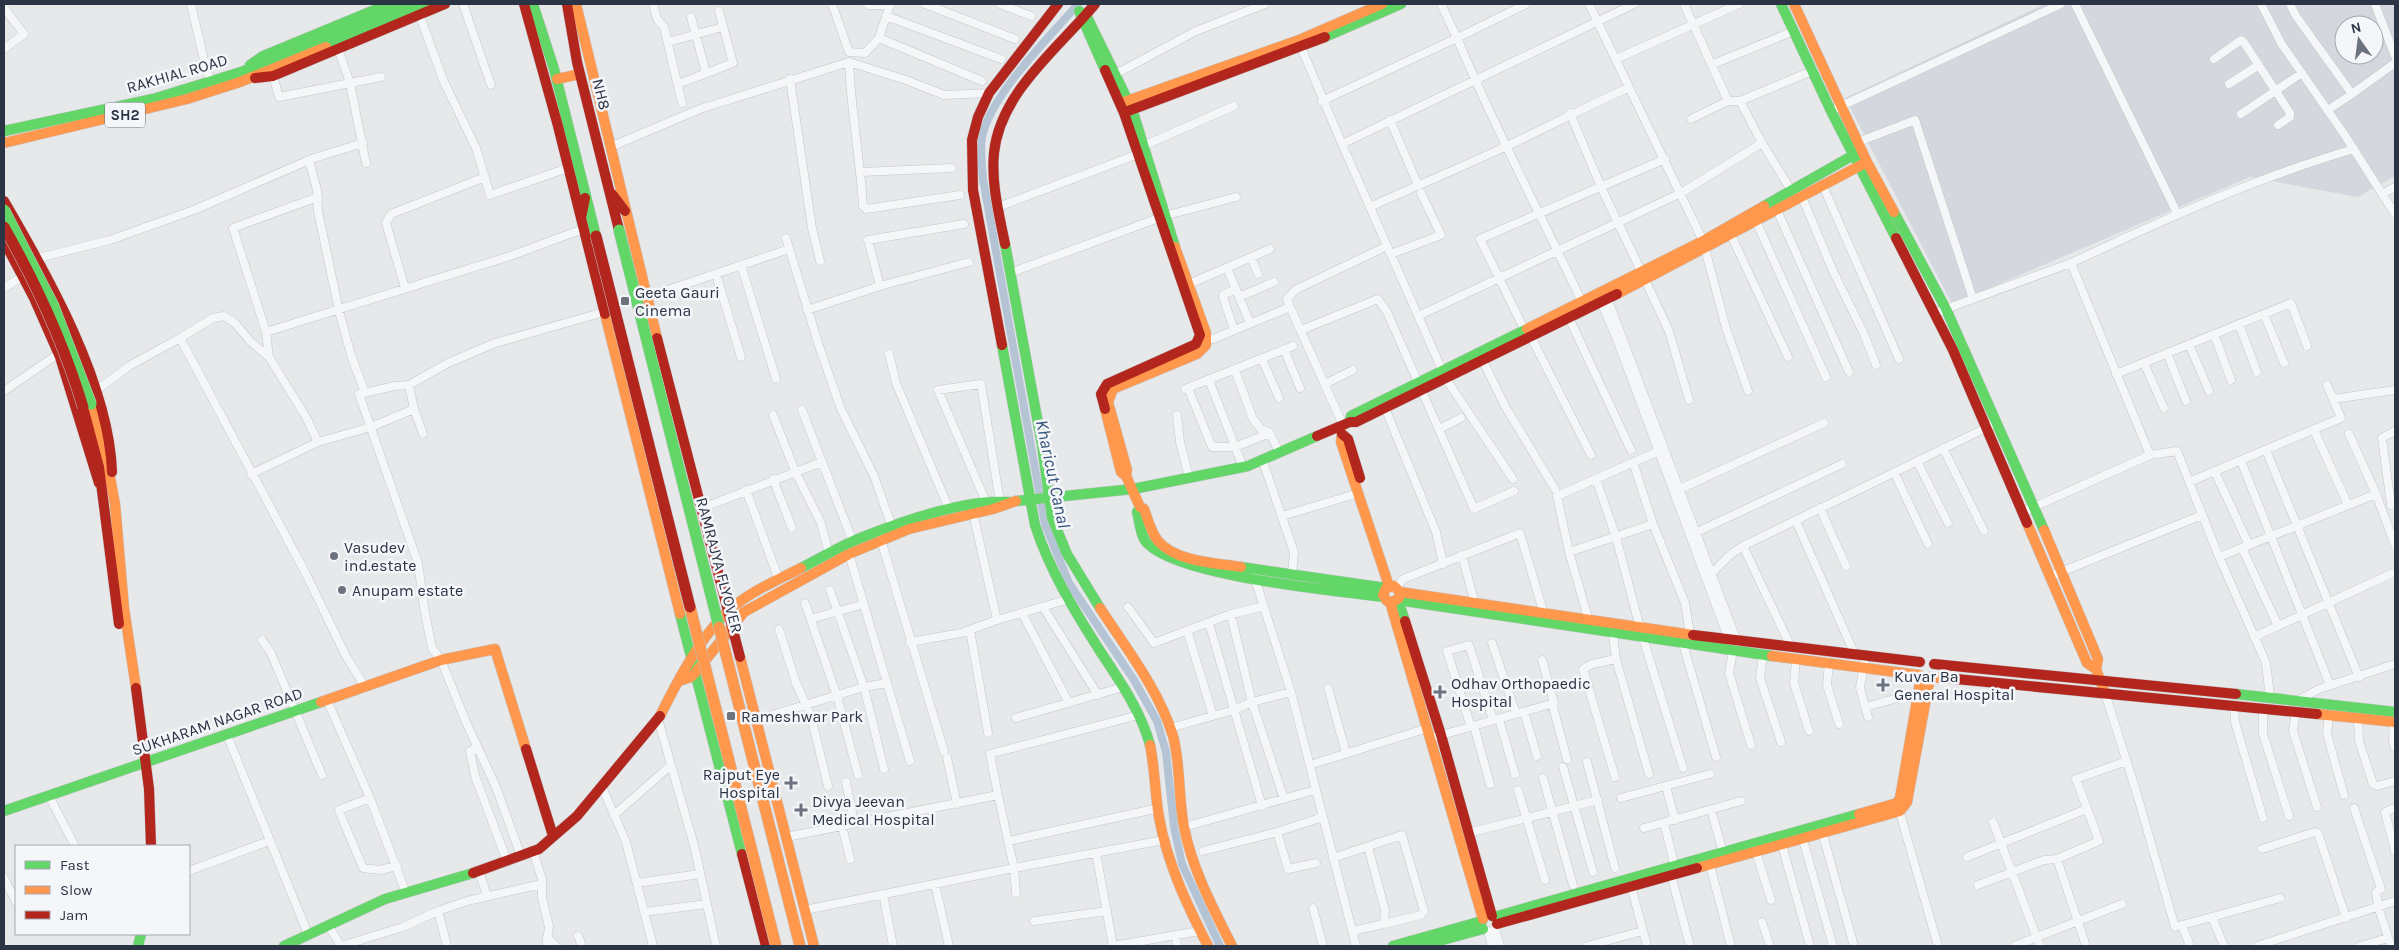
<svg xmlns="http://www.w3.org/2000/svg" width="2399" height="950" font-family="Karla,sans-serif">
<style>
.built{fill:#d4d7dd;fill-rule:evenodd}
.lines{fill:none;stroke-linecap:round;stroke-linejoin:round}
.canal{stroke:#b4c4d5;stroke-width:8}
.street-casing{stroke:#c4c6c8;stroke-width:9}
.fast-casing{stroke:#c4c6c8;stroke-width:11}
.slow-casing{stroke:#c4c6c8;stroke-width:11}
.jam-casing{stroke:#c4c6c8;stroke-width:11}
.street{stroke:#f5f6f7;stroke-width:8}
.fast{stroke:#63d668;stroke-width:10}
.slow{stroke:#ff974d;stroke-width:10}
.jam{stroke:#b3261e;stroke-width:10}
.fast-bridge-casing{stroke:#c2c5c8;stroke-width:12;stroke-linecap:butt}
.slow-bridge-casing{stroke:#c2c5c8;stroke-width:12;stroke-linecap:butt}
.jam-bridge-casing{stroke:#c2c5c8;stroke-width:12;stroke-linecap:butt}
.fast-bridge{stroke:#63d668;stroke-width:11}
.slow-bridge{stroke:#ff974d;stroke-width:11}
.jam-bridge{stroke:#b3261e;stroke-width:11}
.poi-dot{fill:#6c737f;stroke:#f4f6f9;stroke-width:2}
.labels{text-anchor:middle;stroke-width:5;stroke-linejoin:round;paint-order:stroke}
.shield{fill:#f4f6f9;stroke:#676e7b;stroke-width:1}
.shield-label{font-size:15px;font-weight:bold;fill:#2b3445}
.street-label{font-size:16px;fill:#2b3445;stroke:#f4f6f9}
.poi-label{font-size:16px;fill:#2b3445;stroke:#f4f6f9;text-anchor:start}
.water-label{font-size:18px;font-style:italic;fill:#34527a;stroke:#f4f6f9}
</style>
<rect width="100%" height="100%" fill="#e6e8ea"/>
<path class="built" d="M2045 4H2395V176L2358 197 2250 177 1952 304 1845 98ZM2344 25H2374V55H2344Z"/>
<g class="lines">
<path class="canal" d="M1078 4C1049 38 991 94 982 137 980 149 982 166 983 179L1045 524 1069 583 1134 680 1157 721 1166 752 1174 827 1182 864 1220 946"/>
<defs>
<path id="street" d="M191 4 206 69 211 81
M463 4 491 85
M653 4 657 19 664 27 682 103
M832 4 849 52 865 53 879 38 890 4
M925 4 1015 39
M1000 4 1031 16
M1526 4 1457 38C1495 129 1540 213 1582 302
M1589 4 1703 241 1726 328 1748 391
M1684 4 1728 101
M2075 4 2177 213
M2261 4 2281 43 2344 134 2395 214
M2290 4 2296 16 2352 94 2395 63
M2375 4 2395 56
M868 5H890
M4 8 24 34 4 49
M419 14 444 82 476 148 490 195 568 168
M886 16 1001 59
M691 17 706 73
M879 38 982 81
M668 42 723 27
M1301 47 1342 144 1634 4
M338 49 350 83 366 163
M1616 59 1739 4
M2214 59 2241 40 2243 41 2290 113V117L2278 125
M849 62C851 111 860 158 863 206L866 209 960 195
M1713 64 1794 31
M1114 75 1196 31 1265 4
M273 76 279 97 381 77
M790 79 812 228 820 261
M678 84 733 63 719 11
M2229 84 2259 65
M1322 101 1457 38 1441 4
M1740 101 1812 71
M1837 108 2061 4
M2328 110 2352 94
M1570 113 1601 187 1641 271
M2241 114 2302 73
M1691 119 1728 101H1740L1762 143 1791 190
M1390 120 1418 185
M1858 142 1915 120 1973 299
M1342 144 1446 379 1513 479
M1143 146 1234 106
M610 147 700 109 849 62 906 80 944 95 989 93
M309 160 317 190 318 211 339 311 351 355 365 393
M861 172 952 168
M1823 186 1899 359
M2382 194 2395 187
M1802 197 1833 271 1864 334 1876 365
M998 207 1141 153
M1370 207C1416 186 1462 167 1507 146 1548 127 1587 106 1628 88
M1777 210 1849 372
M1756 221 1826 377
M1731 235 1788 357
M786 238 819 346 841 409 874 476 892 527
M1391 254 1441 235 1421 193
M1251 257 1258 274
M39 258 110 240 194 210 314 158 363 143
M2071 263C2163 220 2255 178 2354 149
M741 265 776 379
M1227 268 1250 323
M1010 273 1164 216 1236 197
M716 274 741 357
M1645 280 1669 331 1689 400
M1189 284 1270 249
M880 286 868 240 964 224
M4 288 23 276
M405 288 386 223 391 214 485 177
M1606 295 1738 644
M647 297 789 249
M1239 297 1274 282
M1599 297 1618 342 1733 651 1729 673 1751 745
M1290 307 1287 299 1295 290 1387 246
M807 310 880 286 969 262
M1935 313 2071 263 2150 455 2177 451 2217 552 2266 663 2270 697
M2264 314 2284 363
M1418 316 1681 193 1762 143
M1569 318 1631 450
M2239 324 2257 372
M1234 330 1223 297V295L1236 289
M1301 330 1378 299 1387 312 1474 509 1514 491
M1525 331 1480 239 1665 159
M266 332 510 256 583 229
M2214 334 2231 380
M1531 337 1591 455
M180 338 213 318 224 316 234 322 251 342 269 357 306 417 318 442
M1207 339H1213L1290 307 1343 425
M2189 344 2209 391
M1284 349 1300 388
M2167 353 2186 401
M889 354 896 383 949 509
M269 357 266 332 233 228 318 197
M1262 359 1279 398
M1483 361 1505 406 1555 489
M2144 363 2164 408
M1235 370 1253 419 1261 429 1270 433 1279 452
M2116 374 2291 303 2307 346
M1209 380 1243 467
M1325 384 1353 370
M409 385 414 409 423 434
M1188 388 1212 447H1235L1270 433
M1185 389 1293 346
M4 391 58 354
M93 393 129 366 180 338 305 572 346 656 365 687
M2333 399 2395 390
M1385 408 1436 532 1443 564
M802 410 853 542
M773 415 795 471 821 523 829 554
M1177 415 1180 442 1189 477
M1439 429 1461 418
M2314 430 2348 505
M2395 431 2382 438 2391 505 2395 504
M2349 434 2376 494 2395 545
M1943 448 1984 531
M2266 450 2359 677
M1262 459 1294 552 1292 574
M1917 461 1948 523
M2241 461 2330 685
M1894 472 1928 544
M2215 472 2249 545
M251 474 318 442 371 427 414 409
M773 479 792 528
M1596 479 1616 537 1640 628
M2189 482 2341 418 2327 385
M1680 489 1824 423
M746 490 779 580
M986 502 938 390 981 384 1000 502
M702 508 822 462
M1820 508 1846 566
M2023 512 2150 455
M973 513 997 620
M1282 516 1359 493
M1796 521 1855 655
M1653 524 1685 603 1690 635
M1697 532 1842 464
M881 540 944 751
M1743 546 1791 647
M2242 548 2278 626
M1569 552 1653 524 1633 462
M849 554 887 683 864 687 884 769
M1462 555 1473 596
M2219 557 2376 494
M1712 573 1730 555 1743 546 1996 423
M1257 574V585L1291 692 1356 946
M2051 576 2202 515
M1397 587 1403 579 1520 533 1544 614
M805 603 837 696 858 775
M1043 607 1098 695
M1128 607 1154 643 1228 615 1264 606
M1022 613 1069 703
M1231 615 1252 702 1291 692
M811 619 864 604
M1589 621 1569 552 1557 496 1659 451
M1209 623 1262 806
M779 629 796 683 811 716 828 786
M970 630 988 733
M1187 630 1213 716
M1613 634 1616 659 1649 774
M2254 637 2395 572
M1643 638 1683 768
M262 640 271 653 322 775
M910 642 961 633 997 620 1066 600
M1492 643 1516 714
M1683 644 1716 757
M1763 655 1760 678 1781 742
M1796 659 1794 683 1809 731
M1829 663 1827 685 1839 724
M1864 663 1860 688 1868 717
M887 683 910 761
M1328 688 1346 753
M2105 693 2137 794 2175 927 2212 917
M327 700 370 798 406 893
M2297 701 2319 689 2395 664
M1552 703 1567 759
M2234 705 2235 722 2263 818
M1865 707 1898 698
M2263 708V734L2289 816
M2296 711 2293 731 2317 807
M1524 712 1537 756
M2329 715 2327 734 2344 795
M2394 717 2393 741 2395 748
M1016 718 1123 687
M2358 718 2359 741 2373 784 2377 786 2395 781
M658 719 695 849 716 946
M1499 719 1515 774
M756 720 864 687 830 590
M1474 726 1490 784
M1471 727 1447 651 1469 645 1493 720
M1170 728 1234 710 1252 702 1284 799
M227 735 308 934
M1431 738 1554 703 1542 660
M478 748 470 751 475 776 507 861
M947 758 957 804
M1587 762 1615 868
M1316 763 1428 728
M1563 767 1593 872
M1615 777 1583 669 1592 664 1616 659
M1543 778 1573 885
M846 782 854 823
M1666 786 1675 820
M602 787 626 842 653 946
M1518 790 1545 880
M998 795 990 754 1139 715
M49 796 75 846
M370 798 339 810 342 818 363 868 380 870 397 866
M1621 798 1710 774
M1898 806 1938 946
M2354 808 2381 889 2376 892 2378 906 2391 946
M2395 808 2385 812 2395 851
M1711 809 1723 853
M614 815 670 766
M1993 822 2040 946
M1664 823 1675 867
M842 826 850 859
M1184 827 1315 790
M1644 828 1741 801
M1821 828 1854 946
M1468 833 1598 800
M1801 833 1833 946
M786 837 998 795 1014 868 1164 840
M1009 841 1159 808
M1782 845 1810 946
M2262 849 2315 832 2318 833 2346 918
M533 851 542 879V898L549 927 546 946
M1203 851 1277 832
M1756 852 1771 900
M1096 853 1113 946 1200 931
M521 856 496 787 466 722 441 660 432 648 424 607 418 563 359 394 395 386 409 385 448 363 495 343 604 312
M1967 857 2087 809
M1333 858 1402 835 1424 911 1421 915 1384 924
M1709 861 1731 946
M1316 863 1288 869 1277 832 1323 817
M189 871 269 841
M479 871 487 896
M1670 871 1690 946
M4 878 16 902
M1630 882 1647 946
M637 883 700 874
M935 884 949 946
M1978 885 2044 860 2057 859
M883 894 893 946
M1313 908 1323 946
M805 910 1014 868 1016 893
M438 911 447 946
M644 912 707 904
M1034 921 1107 911
M1762 922 1770 946
M328 925 341 946
M2182 925 2190 946
M1495 929 1500 946
M1352 931 1384 924 1385 910 1368 847
M1488 931 1492 946
M578 936 582 946
M1176 936 1177 946
M547 938 556 946
M341 946 403 927 438 911 467 901 542 884
M1587 946 1643 931
M2014 946 2122 904
M2086 946 2057 859 2099 841 2076 779 2127 761
M2224 946 2212 917 2280 898
M2257 946 2395 901
M2360 946 2388 938"/>
<path id="fast" d="M533 4 554 69 596 236
M1781 4 1831 111 1896 238
M1325 37 1401 4
M326 47 427 4
M250 65 263 56 389 4
M1105 70 1079 11 1086 15 1132 109 1175 247
M4 131 153 99 241 72 406 4
M1764 206 1857 153
M1894 212 1946 309 2044 530
M1005 244 1042 445 1052 518 1067 554 1100 608
M1002 345 1035 525C1050 571 1074 610 1100 651 1119 680 1141 711 1150 745
M1350 422 1351 416 1527 329
M1016 501 1133 489 1248 466 1317 436
M1140 507 1137 512C1140 522 1140 537 1148 544 1182 577 1333 590 1384 597
M1241 567 1386 588
M801 568C821 558 842 545 863 537 903 521 966 499 1009 502
M680 614 742 854
M1405 621 1398 600 1772 656
M2236 694 2395 712
M4 811 321 702
M1494 917 1859 814
M138 946 141 934
M284 946 385 899 473 873
M1393 946 1482 921
M1420 946 1483 929"/>
<path id="slow" d="M576 4 657 338
M1794 4 1867 162 1894 212
M557 79 580 74
M1124 102 1299 40 1382 4
M4 143 187 99 240 82 326 47
M1617 294 1867 162
M605 314 680 614
M1527 329 1703 241 1764 206
M91 404 107 461 115 504 124 608 136 688
M1105 409 1121 472 1126 476 1140 507 1144 509C1148 520 1151 532 1158 541 1176 562 1216 563 1241 567
M1339 427 1342 434 1341 442 1389 586
M1126 476 1127 470 1108 402 1113 389 1197 354 1206 345V333L1175 247
M2027 523 2087 663 2096 669
M2044 530 2098 659 2096 669 2105 693
M1400 592 1399 598 1393 602 1387 601 1383 595 1386 588 1394 586 1400 592 1693 635
M1390 602 1483 919
M1100 608C1126 648 1159 690 1173 736 1181 766 1178 797 1184 827 1192 869 1213 908 1232 946
M1772 656 1919 675
M740 657 814 946
M679 681 691 677 695 673 744 612 849 554 909 529 993 509 1016 501
M321 702 441 660 495 649 526 749
M2317 714 2395 722
M660 716C676 684 697 643 723 616 744 594 774 582 801 568
M1150 745C1155 769 1155 794 1159 817 1167 863 1187 905 1208 946
M1859 814 1897 803 1900 798 1921 677
M1697 868 1900 811 1907 802 1930 677 1956 679"/>
<path id="jam" d="M524 4 558 126 605 314
M567 4 577 62 619 230
M255 78 273 76 445 4
M1128 111 1325 37
M612 194 625 211
M4 201C48 276 109 384 112 472
M581 218 585 198
M1896 238 1953 350 2027 523
M4 241 34 298 60 357 99 483
M1005 244C999 214 991 183 994 153 1000 92 1059 48 1095 4
M657 338 740 657
M1002 345 973 190 972 140 978 117 989 93 1058 4
M83 407 99 467 119 624
M1105 409 1101 394 1107 384 1196 344 1200 335 1124 113 1105 70
M1342 434 1348 439 1360 478
M1317 436 1350 422H1356L1617 294
M1405 621 1441 735 1492 916
M1693 635 1920 662
M1934 664 2236 694
M1956 679 2317 714
M136 688 149 789 151 846
M526 749 553 836
M742 854 766 946
M473 873 539 849 577 816 660 716
M1497 924 1697 868"/>
</defs>
<use href="#street" class="street-casing"/>
<use href="#fast" class="fast-casing"/>
<use href="#slow" class="slow-casing"/>
<use href="#jam" class="jam-casing"/>
<use href="#street" class="street"/>
<use href="#fast" class="fast"/>
<use href="#slow" class="slow"/>
<use href="#jam" class="jam"/>
<defs>
<path id="fast-bridge" d="M4 210 53 305 91 404
M619 230 719 627"/>
<path id="slow-bridge" d="M690 607 776 946
M719 627 800 946"/>
<path id="jam-bridge" d="M4 227C37 285 64 344 83 407
M596 236 690 607"/>
</defs>
<use href="#fast-bridge" class="fast-bridge-casing"/>
<use href="#slow-bridge" class="slow-bridge-casing"/>
<use href="#jam-bridge" class="jam-bridge-casing"/>
<use href="#fast-bridge" class="fast-bridge"/>
<use href="#slow-bridge" class="slow-bridge"/>
<use href="#jam-bridge" class="jam-bridge"/>
</g>
<g class="poi-dot">
<rect x="620" y="296" width="10" height="10" rx="2.5"/>
<circle cx="334" cy="556" r="5"/>
<circle cx="342" cy="590" r="5"/>
<path d="M1880.5 677.5h5v5h5v5h-5v5h-5v-5h-5v-5h5z"/>
<path d="M1437.5 684.5h5v5h5v5h-5v5h-5v-5h-5v-5h5z"/>
<rect x="726" y="711" width="10" height="10" rx="2.5"/>
<path d="M788.5 775.5h5v5h5v5h-5v5h-5v-5h-5v-5h5z"/>
<path d="M798.5 802.5h5v5h5v5h-5v5h-5v-5h-5v-5h5z"/>
</g>
<g class="labels">
<rect class="shield" x="105" y="102.5" width="40" height="25" rx="4"/>
<g class="shield-label">
<text x="125" y="120">SH2</text>
</g>
<g class="street-label">
<text transform="translate(177 73) rotate(-16)" y="6">RAKHIAL ROAD</text>
<text transform="translate(602 94) rotate(76)" y="6">NH8</text>
<text transform="translate(720 565) rotate(75)" y="6">RAMRAJYA FLYOVER</text>
<text transform="translate(217 721) rotate(-19)" y="6">SUKHARAM NAGAR ROAD</text>
</g>
<g class="poi-label">
<text x="635" y="298">Geeta Gauri<tspan x="635" dy="18">Cinema</tspan></text>
<text x="344" y="553">Vasudev<tspan x="344" dy="18">ind.estate</tspan></text>
<text x="352" y="596">Anupam estate</text>
<text x="1894" y="682">Kuvar Ba<tspan x="1894" dy="18">General Hospital</tspan></text>
<text x="1451" y="689">Odhav Orthopaedic<tspan x="1451" dy="18">Hospital</tspan></text>
<text x="741" y="722">Rameshwar Park</text>
<text x="780" y="780" text-anchor="end">Rajput Eye<tspan x="780" dy="18">Hospital</tspan></text>
<text x="812" y="807">Divya Jeevan<tspan x="812" dy="18">Medical Hospital</tspan></text>
</g>
<g class="water-label">
<text transform="translate(1053 474) rotate(78)" y="6">Kharicut Canal</text>
</g>
</g>
<rect width="2399" height="950" fill="none" stroke="#2b3445" stroke-width="10"/>
<rect x="15" y="845" width="175" height="90" fill="#f4f6f9" stroke="#a4a8b1"/>
<rect x="25" y="861" width="25" height="8" fill="#63d668" stroke="#a4a8b1"/>
<text x="60" y="870" font-size="15" fill="#2b3445">Fast</text>
<rect x="25" y="886" width="25" height="8" fill="#ff974d" stroke="#a4a8b1"/>
<text x="60" y="895" font-size="15" fill="#2b3445">Slow</text>
<rect x="25" y="911" width="25" height="8" fill="#b3261e" stroke="#a4a8b1"/>
<text x="60" y="920" font-size="15" fill="#2b3445">Jam</text>
<g transform="translate(2359 40) rotate(346)"><circle r="24" fill="#f4f6f9" stroke="#a4a8b1"/>
<path d="M0-4L9 19L0 12L-9 19Z" fill="#6c737f"/>
<text y="-8" font-size="14" font-weight="bold" text-anchor="middle" fill="#2b3445">N</text>
</g>
</svg>
